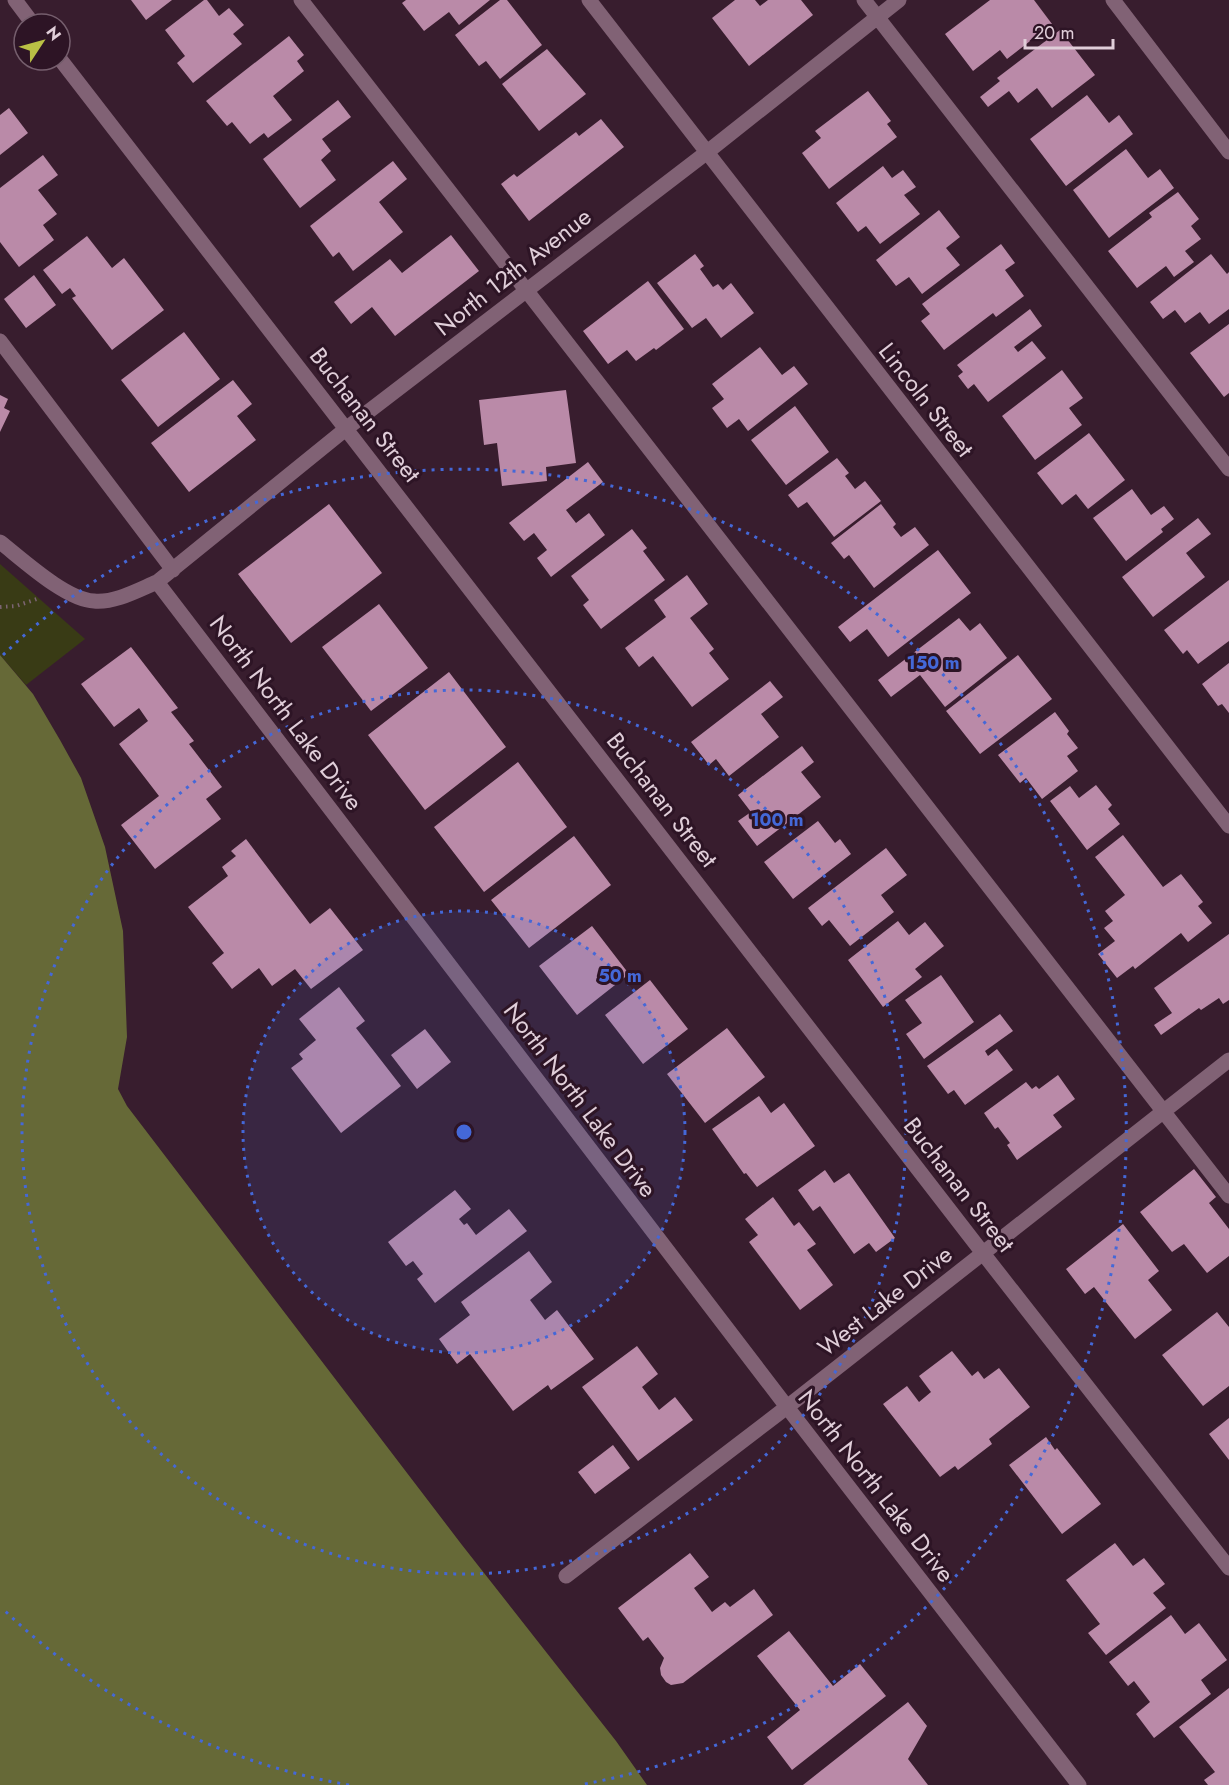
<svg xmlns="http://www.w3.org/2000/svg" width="1229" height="1785" font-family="Jost,sans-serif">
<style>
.green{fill:#393b15}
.water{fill:#666937}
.building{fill:#ba8aa8}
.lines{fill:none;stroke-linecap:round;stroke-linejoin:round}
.path{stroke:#7c6573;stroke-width:4;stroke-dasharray:1.5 4.5;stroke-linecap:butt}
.minor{stroke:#816275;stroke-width:15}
.ring{fill:none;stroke:#4468d8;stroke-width:3;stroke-dasharray:3 6}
.labels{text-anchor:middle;stroke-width:6;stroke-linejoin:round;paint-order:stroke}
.street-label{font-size:24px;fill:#e0ced9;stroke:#2d1425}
.centre{fill:#4468d8;stroke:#2d1425;stroke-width:3}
.ring-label{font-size:18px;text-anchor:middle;font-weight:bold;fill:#4468d8;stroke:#2d1425;stroke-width:6;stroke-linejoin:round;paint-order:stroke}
</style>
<rect width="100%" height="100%" fill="#381d2e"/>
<path class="green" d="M0 564 85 639 26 685 0 655Z"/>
<path class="water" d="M0 655 33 694 60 740 81 778 105 847 123 931 127 1037 118 1089 127 1106 462 1545 616 1741 647 1785H0Z"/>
<path class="building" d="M131 0H172L146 20Z
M204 0H207L219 16 229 8 244 25 233 34 242 44 193 83 177 63 185 56 165 30Z
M406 0H490L459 25 449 12 424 31 402 3Z
M500 0H507L542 45 500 79 486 61 479 66 455 35Z
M735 0H755L760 6 768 0H801L813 15 749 66 712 18Z
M990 0H1034L1052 24 1007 59 1000 50 973 71 945 34Z
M1060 30 1095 75 1052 108 1037 88 1018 103 1009 91 988 107 980 97 1000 81 997 78Z
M289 36 304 55 297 61 304 71 273 96 292 120 268 138 264 133 250 144 232 122 227 126 206 101Z
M547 49 586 94 539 131 502 84Z
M868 91 891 121 887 124 897 137 829 189 802 153 821 138 815 131Z
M1087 95 1109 123 1119 115 1133 134 1066 186 1030 139Z
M338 100 351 117 322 139 331 151 321 160 336 180 300 208 263 159Z
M9 108 28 133 0 155V115Z
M601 119 624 147 529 221 501 184 514 174 517 177 576 132 579 136Z
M1126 149 1148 178 1160 169 1174 188 1109 238 1073 190Z
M43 155 58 175 38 190 57 214 43 225 54 240 19 267 0 242V188Z
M393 161 407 179 379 202 403 232 353 271 339 252 333 257 310 226Z
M883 166 892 178 903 170 916 187 904 195 920 214 880 244 866 226 858 232 836 203Z
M1178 192 1199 219 1191 226 1201 239 1185 251 1194 262 1174 277 1166 266 1137 288 1108 251 1152 217 1149 213Z
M939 210 960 237 946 248 960 265 922 294 909 277 896 286 876 260Z
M451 235 479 271 395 336 372 307 351 324 334 302 390 259 402 273Z
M87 236 112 268 124 258 164 310 112 350 72 298 76 296 70 288 62 294 43 270Z
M1001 244 1015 263 1005 270 1024 296 996 317 993 313 944 350 921 321 930 314 922 304Z
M695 254 704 266 700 269 713 287 718 284 723 290 731 283 754 313 721 338 706 318 692 328 657 283Z
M1211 254 1227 274 1229 272V309L1209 324 1200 312 1185 323 1175 310 1163 319 1150 302Z
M34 275 56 305 26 328 4 299Z
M648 281 684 329 656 350 654 348 636 361 627 350 608 364 583 331Z
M1030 309 1042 326 1014 347 1018 352 1032 341 1046 358 988 402 974 384 968 389 958 376 963 372 957 365Z
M1229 324V393L1224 397 1190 353Z
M184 332 220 379 158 427 121 380Z
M760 347 782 375 794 366 808 384 748 431 739 419 727 428 712 408 724 399 712 384Z
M1062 370 1083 398 1069 408 1082 425 1035 460 1002 416Z
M233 380 252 404 237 416 256 440 189 492 151 443Z
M566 390 576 463 546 467 547 481 502 486 497 443 484 445 479 400Z
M0 395 8 399 4 408 10 411 0 432Z
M795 406 829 452 786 485 751 440Z
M1089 433 1125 480 1088 509 1076 494 1062 505 1037 473Z
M837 458 849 473 845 476 855 489 865 481 881 501 834 537 807 502 798 508 788 495Z
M588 462 603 482 566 510 576 523 589 513 605 535 551 577 537 558 547 550 534 533 524 541 509 523Z
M1132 489 1151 515 1164 506 1174 519 1161 529 1163 532 1126 561 1093 518Z
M329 504 382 573 291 643 238 574Z
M881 504 896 524 893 527 901 537 915 527 929 545 874 588 849 555 844 559 831 543Z
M1198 518 1211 534 1186 553 1205 577 1153 617 1122 577Z
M632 529 647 548 643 551 665 580 601 629 583 605 589 600 571 576Z
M938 550 971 593 888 657 867 629 850 642 838 627Z
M687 575 708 604 690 618 714 649 709 653 729 679 692 707 653 656 639 667 625 648 666 617 654 600Z
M1229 580V641L1198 664 1187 650 1183 654 1164 630Z
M379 604 428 668 371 711 322 647Z
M959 618 970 631 980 623 1007 658 945 707 920 675 891 697 878 680Z
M131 647 178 708 171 712 194 741 189 744 222 787 206 799 221 819 155 869 121 825 159 796 119 744 148 721 139 708 114 727 81 684Z
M1018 655 1052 699 980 754 946 711Z
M1229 663V713L1222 704 1218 706 1202 684Z
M449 672 506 747 425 810 368 735Z
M770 681 783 697 761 714 779 737 729 776 716 759 709 765 691 742Z
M1055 712 1069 731 1067 734 1078 748 1067 756 1078 771 1042 799 1026 778 1020 783 998 755Z
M802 746 814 762 801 772 821 797 757 846 738 821 751 812 738 795Z
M518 762 567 827 484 892 434 827Z
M1096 785 1112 805 1108 809 1120 824 1087 850 1050 801 1070 786 1079 798Z
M818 821 835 843 840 839 851 854 793 899 764 862Z
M1123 835 1163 887 1181 874 1203 902 1198 906 1212 923 1188 942 1181 933 1135 969 1133 966 1117 978 1098 954 1115 941 1104 928 1113 921 1105 911 1125 895 1095 857Z
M574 836 611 885 529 948 491 900Z
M246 839 310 924 330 908 363 950 311 989 295 969 272 986 259 968 232 989 212 963 224 953 188 907 228 876 222 867 236 856 231 851Z
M886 848 907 875 881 895 894 912 850 946 829 920 822 926 808 908Z
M898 921 909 935 925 922 944 946 915 969 922 977 883 1007 848 960Z
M592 926 629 974 577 1015 539 966Z
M1229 934V1000L1223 1004 1219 998 1201 1010 1199 1008 1161 1035 1154 1025 1172 1013 1154 988Z
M941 975 974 1022 924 1059 906 1034 922 1023 905 1000Z
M650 980 688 1029 643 1064 605 1015Z
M339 987 365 1021 356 1028 401 1086 341 1133 291 1068 303 1059 299 1054 316 1040 299 1019Z
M1000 1014 1013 1031 985 1051 988 1056 997 1049 1013 1070 965 1105 954 1090 948 1094 927 1066Z
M727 1028 765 1077 705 1123 667 1074Z
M425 1029 451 1062 417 1089 391 1055Z
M1058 1075 1075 1099 1053 1115 1062 1127 1017 1160 1007 1145 1010 1143 998 1127 995 1129 984 1113 1026 1082 1032 1089 1036 1086 1039 1089Z
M759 1096 771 1113 784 1103 815 1146 757 1187 746 1173 744 1174 712 1129Z
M1194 1169 1216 1197 1209 1203 1229 1229V1256L1207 1273 1184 1244 1172 1252 1140 1212Z
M825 1170 834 1183 849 1173 895 1238 876 1252 869 1243 854 1254 820 1206 813 1211 798 1190Z
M455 1190 471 1209 459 1219 464 1225 467 1223 476 1235 509 1209 527 1231 435 1303 417 1279 423 1274 413 1261 406 1266 388 1242Z
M773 1197 794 1226 799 1222 816 1244 807 1250 833 1285 800 1310 749 1242 758 1235 745 1219Z
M1123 1224 1159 1271 1148 1280 1172 1310 1135 1339 1094 1287 1085 1294 1066 1269Z
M529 1251 552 1282 530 1300 545 1320 557 1310 594 1359 551 1390 548 1385 513 1411 470 1354 457 1364 439 1339 470 1315 461 1302Z
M1217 1312 1229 1327V1386L1203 1406 1162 1355Z
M637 1346 658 1374 642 1387 659 1410 675 1397 693 1420 638 1461 582 1387Z
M952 1351 972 1376 978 1371 984 1379 999 1368 1030 1407 989 1439 992 1444 958 1470 955 1466 940 1477 883 1404 907 1386 919 1402 931 1392 919 1376Z
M1229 1418V1460L1209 1434Z
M1046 1437 1055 1450 1057 1448 1101 1504 1062 1534 1009 1465Z
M613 1445 630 1468 595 1494 578 1472Z
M1115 1543 1133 1566 1144 1558 1165 1584 1153 1593 1166 1608 1106 1655 1088 1633 1100 1624 1066 1580Z
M690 1553 709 1577 694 1588 712 1612 725 1602 730 1607 754 1589 773 1615 683 1683 671 1685 666 1682 661 1675 660 1668 664 1658 648 1637 643 1641 618 1608Z
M1171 1615 1185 1634 1199 1623 1227 1660 1201 1680 1211 1694 1154 1738 1136 1714 1150 1702 1134 1681 1128 1686 1109 1662Z
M789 1631 833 1686 860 1664 886 1696 792 1770 767 1737 800 1710 757 1656Z
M1229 1688V1785H1208L1204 1780 1215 1772 1179 1727Z
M908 1702 927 1726 908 1759 928 1785H803Z"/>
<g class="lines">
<path class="path" d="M0 607 16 606 37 599"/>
<path class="minor" d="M15 0 33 24
M301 0 1229 1196
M589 0 1229 826
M864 0 1229 469
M1113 0 1229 152
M60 59 982 1252 1229 1568
M0 341 173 570
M0 542C23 560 66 600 94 601 115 603 138 590 157 582L787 1407 1079 1785
M157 582 347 428 706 153 899 0
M566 1576 787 1407 1229 1060"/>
</g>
<circle cx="464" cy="1132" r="221" fill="#4468d8" fill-opacity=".12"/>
<g class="ring">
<circle cx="464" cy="1132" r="221"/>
<circle cx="464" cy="1132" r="442"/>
<path d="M349 1785A663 663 0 0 1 3 1609M3 655A663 663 0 1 1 579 1785"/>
</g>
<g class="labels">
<g class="street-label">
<text transform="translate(513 272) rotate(-38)" y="8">North 12th Avenue</text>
<text transform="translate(926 400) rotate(52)" y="8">Lincoln Street</text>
<text transform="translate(365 415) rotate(52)" y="8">Buchanan Street</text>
<text transform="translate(286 713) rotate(53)" y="8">North North Lake Drive</text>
<text transform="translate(662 800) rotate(52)" y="8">Buchanan Street</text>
<text transform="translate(580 1100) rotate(53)" y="8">North North Lake Drive</text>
<text transform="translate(959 1185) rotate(52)" y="8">Buchanan Street</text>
<text transform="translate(885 1301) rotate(-38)" y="8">West Lake Drive</text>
<text transform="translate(876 1486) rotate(52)" y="8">North North Lake Drive</text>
</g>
</g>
<circle cx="464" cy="1132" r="9" class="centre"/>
<g class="ring-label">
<text x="933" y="669">150 m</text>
<text x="777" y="826">100 m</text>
<text x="620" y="982">50 m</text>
</g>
<g transform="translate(42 42) rotate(54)"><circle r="28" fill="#2d1425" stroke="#755e6d" stroke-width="1.5"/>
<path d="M0-4.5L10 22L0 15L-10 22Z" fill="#bac045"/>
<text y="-9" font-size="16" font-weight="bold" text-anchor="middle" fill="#e0ced9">N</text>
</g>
<path d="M1025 39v9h88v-9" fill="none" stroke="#e0ced9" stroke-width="3"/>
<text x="1034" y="39" font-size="18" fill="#e0ced9" stroke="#2d1425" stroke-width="4.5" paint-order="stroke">20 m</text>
</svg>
